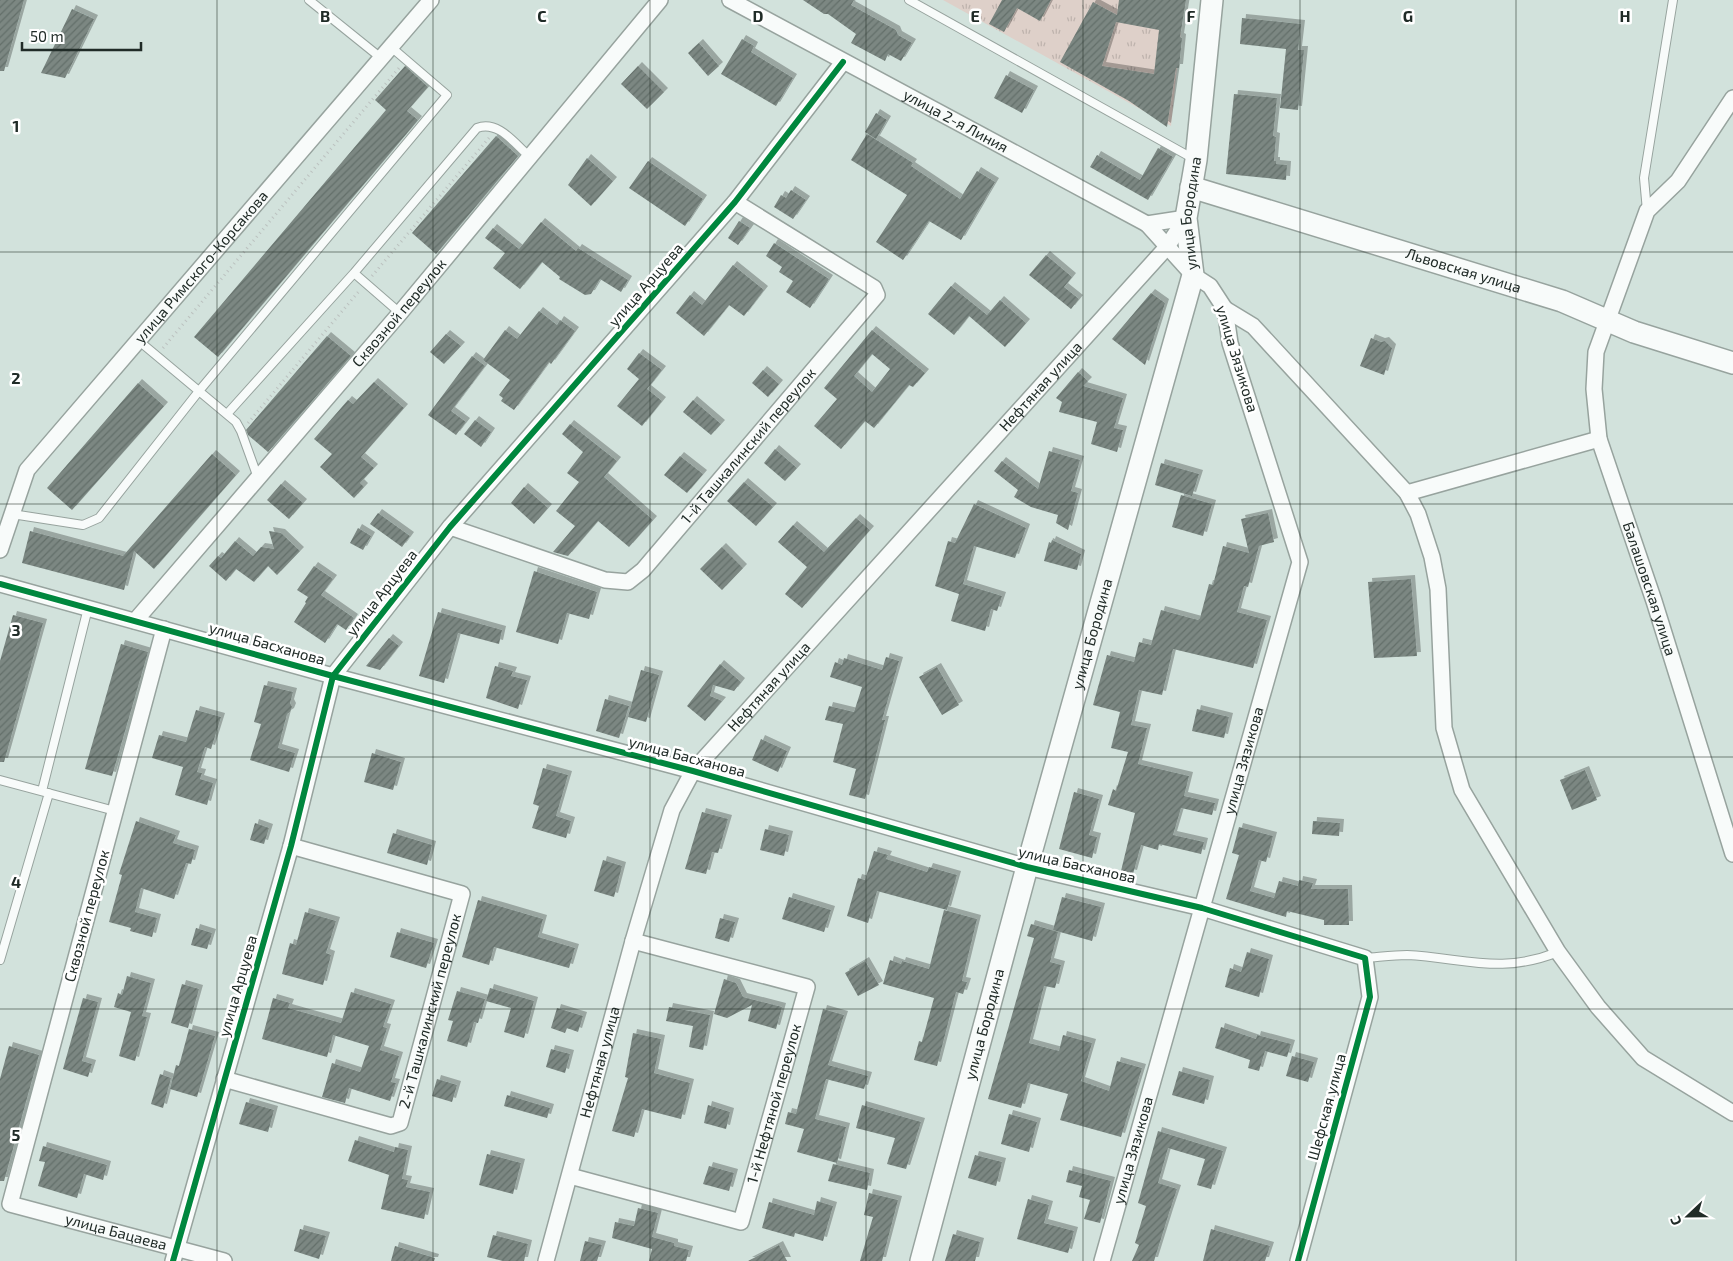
<svg xmlns="http://www.w3.org/2000/svg" width="1733" height="1261" font-family="'Exo 2',sans-serif">
<style>
.grass{fill:url(#grass-tufts)}
.building{fill:url(#building-hatch);fill-rule:evenodd;filter:url(#shadow)}
.lines{fill:none;stroke-linecap:round;stroke-linejoin:round}
.lane-casing{stroke:#97a39e;stroke-width:10}
.street-casing{stroke:#97a39e;stroke-width:18}
.secondary-casing{stroke:#97a39e;stroke-width:24}
.path{stroke:#bbc1bf;stroke-width:3;stroke-dasharray:1 4;stroke-linecap:butt}
.lane{stroke:#f8fbfa;stroke-width:8}
.street{stroke:#f8fbfa;stroke-width:15}
.secondary{stroke:#f8fbfa;stroke-width:21}
.cycleway-casing{stroke:#fff;stroke-width:9}
.cycleway{stroke:#00873e;stroke-width:6}
.grid{fill:none;stroke:#202b27;stroke-width:1;stroke-opacity:0.55}
.labels{text-anchor:middle;stroke-width:5;stroke-linejoin:round;paint-order:stroke}
.street-label{font-size:15px;fill:#202b27;stroke:#fff}
.grid-label{font-size:16px;text-anchor:middle;font-weight:bold;fill:#202b27;stroke:#fff;stroke-width:5;stroke-linejoin:round;paint-order:stroke}
</style>
<defs>
<pattern id="grass-tufts" width="24" height="20" patternUnits="userSpaceOnUse" patternTransform="scale(1.25)"><rect width="24" height="20" fill="#ded0c9"/><path d="M3 7l-1-3M5 7V3M7 7l1-3M15 17l-1-3M17 17v-4M19 17l1-3" fill="none" stroke="#beb3ad"/></pattern>
<pattern id="building-hatch" width="6" height="6" patternUnits="userSpaceOnUse" patternTransform="scale(1.25)"><rect width="6" height="6" fill="#7b8782"/><path d="M-1 1l2-2M0 6l6-6M5 7l2-2" fill="none" stroke="#646f6a"/></pattern>
<filter id="shadow"><feDropShadow dx="4" dy="-4" stdDeviation="0" flood-color="#0004"/></filter>
</defs>
<rect width="100%" height="100%" fill="#d2e2dc"/>
<path class="grass" d="M943 0H1184L1171 126Z"/>
<path class="building" d="M0 0H24L4 71H0Z
M803 0H854L851 5 896 30 898 35 912 43 901 61 888 54 885 61 851 43 856 34 828 14H824Z
M1002 0H1051L1040 21 1017 8 1004 32 989 24Z
M1119 0H1186L1180 37 1182 38 1179 68H1176L1167 127 1129 101 1060 62 1093 2 1117 15ZM1116 22 1159 30 1154 74 1102 66Z
M72 9 94 19 65 78 41 73Z
M1242 18 1301 24 1298 50H1304L1298 110 1280 108 1286 49 1240 44Z
M742 39 754 46 751 52 793 78 776 106 721 74Z
M699 43 719 66 708 76 688 53Z
M405 66 428 87 407 111 418 120 218 357 194 337 386 110 375 100Z
M638 66 664 92 647 109 621 84Z
M1006 75 1034 90 1022 113 994 98Z
M1234 94 1277 98 1273 136 1276 137 1274 161H1276V164L1287 165 1286 180 1226 174Z
M876 113 887 120 876 139 865 132Z
M867 134 913 163 911 166 960 199 977 171 995 182 961 240 929 221 903 260 876 242 907 195 851 160Z
M496 136 518 156 436 254 412 233Z
M1158 148 1173 157 1148 200 1090 167 1097 155 1140 180Z
M587 158 613 181 591 206 568 185Z
M648 161 703 199 685 226 629 188Z
M791 190 806 200 793 219 774 207 781 195 786 198Z
M739 221 750 228 738 245 728 238Z
M541 222 576 251 578 248 628 280 621 292 600 279 591 294 585 295 559 279 560 277 542 262 520 289 493 268 505 253 485 238 493 228 519 249Z
M774 243 829 279 810 308 786 292 793 281 779 272 782 267 766 256Z
M1046 255 1072 277 1064 287 1079 299 1071 309 1029 275Z
M733 265 764 290 744 316 729 305 704 336 676 313 690 295 702 305Z
M951 286 987 315 1000 300 1026 323 1005 347 969 316 954 335 928 314Z
M1151 293 1165 303 1145 365 1112 339Z
M539 311 557 325 560 320 575 331 551 364 549 362 514 410 501 401 503 398 499 395 510 380 483 360 505 330 517 339Z
M872 330 925 373 913 387 909 385 874 428 865 421 841 449 814 426 837 399 824 388ZM872 354 890 369 872 392 854 376Z
M446 334 461 346 444 364 430 352Z
M327 336 351 356 268 452 248 435 246 430Z
M1371 338 1381 342 1385 341 1392 348 1384 375 1360 366Z
M639 353 662 370 647 389 662 401 642 426 617 406 639 379 627 369Z
M472 356 485 366 451 411 466 422 456 435 428 415Z
M763 370 779 384 768 397 752 383Z
M1078 372 1088 381 1083 386 1123 398 1114 428 1123 430 1117 452 1091 444 1097 422 1059 412 1062 402 1056 398Z
M374 382 404 408 361 457 374 468 360 483 364 487 354 498 320 467 332 454 314 439 348 400 353 404Z
M138 383 164 406 72 510 47 488Z
M693 400 721 424 711 435 683 412Z
M475 420 491 432 481 447 464 434Z
M570 424 617 461 604 477 653 520 629 547 598 521 568 556 553 552 575 526 556 511 579 482 567 473 583 452 562 434Z
M775 449 797 468 785 481 764 463Z
M1049 451 1080 460 1071 491 1078 493 1068 530 1056 523 1058 515 1031 507 1014 497 1018 490 994 471 1002 461 1038 489Z
M212 454 236 475 154 569 134 551 124 590 22 563 30 531 123 556Z
M680 456 703 474 687 493 664 475Z
M1161 463 1199 474 1192 496 1155 485Z
M744 482 773 507 756 526 727 501Z
M281 484 303 503 289 519 267 500Z
M524 487 548 508 534 524 511 503Z
M1181 495 1212 504 1203 536 1172 527Z
M974 504 1026 528 1015 558 974 546 963 584 1002 596 997 611 991 609 985 631 951 621 959 594 935 586 948 541 955 543Z
M378 513 410 536 402 547 370 524Z
M1268 513 1274 542 1259 546 1248 587 1244 586 1237 612 1267 620 1253 668 1173 649 1162 695 1139 690 1131 725 1147 728 1138 764 1189 776 1184 796 1215 803 1212 815 1181 808 1173 835 1204 842 1201 854 1159 844 1158 850 1141 845 1133 874 1121 871 1135 813 1108 805 1113 789 1116 791 1128 752 1111 748 1120 712 1093 705 1107 655 1134 662 1139 642 1151 645 1161 610 1198 620 1200 618 1209 584 1213 585 1223 546 1249 553 1241 519Z
M856 518 870 530 802 608 785 594 807 567 778 542 793 525 824 552Z
M358 528 371 536 363 550 350 543Z
M269 531 281 533 300 551 277 575 268 566 254 582 236 569 226 581 209 566 218 556 221 558 235 541 253 556 261 547 274 549Z
M1052 540 1081 554 1077 570 1044 561 1049 542 1051 543Z
M722 547 743 568 722 590 700 569Z
M314 566 333 579 321 595 354 618 346 630 337 624 325 643 294 622 306 603 305 602 308 597 297 590Z
M534 571 597 592 589 619 567 613 558 644 516 632Z
M1411 579 1417 656 1374 658 1368 582Z
M438 612 502 630 499 644 458 633 444 683 419 676Z
M13 615 43 623 4 762H0V661Z
M389 638 399 646 380 670 366 666Z
M121 644 148 652 112 776 85 769Z
M886 657 899 661 882 720H885L865 799 849 795 856 769 833 762 843 724 825 720 829 706 854 712 862 687 830 677 835 662 842 665 844 658 882 670Z
M720 664 741 682 734 691 713 685 710 696 722 701 705 721 687 706Z
M495 666 513 671 511 676 527 680 518 709 486 698Z
M937 667 959 705 942 715 919 677Z
M641 670 659 675 646 722 628 717Z
M264 685 293 692 290 703 292 707 290 712 287 714 278 748 295 753 289 772 250 760 261 724 254 722Z
M605 699 629 706 619 738 596 731Z
M1197 709 1229 717 1224 738 1192 731Z
M196 710 221 717 211 749 205 747 197 772 202 773 200 779 213 783 207 805 175 795 183 767 152 758 159 735 186 742Z
M761 739 787 751 778 772 752 760Z
M372 753 401 762 393 790 364 782Z
M543 768 568 775 556 816 571 821 566 838 532 828 539 806 533 804Z
M1585 770 1597 800 1572 810 1560 780Z
M1074 792 1099 799 1089 835 1097 837 1092 858 1059 849Z
M702 812 728 819 718 853 712 852 706 874 685 869Z
M136 821 176 835 173 843 195 850 191 864 186 863 174 899 141 888 135 912 157 918 152 937 130 931 131 928 109 922 122 875 119 874Z
M1313 821 1340 823 1339 836 1312 834Z
M255 823 269 828 264 844 250 840Z
M1239 827 1273 836 1266 862 1259 860 1250 891 1274 898 1279 881 1298 886 1299 880 1313 883 1311 889H1348L1349 925H1324V920L1287 911 1286 917 1226 899 1239 855 1232 853Z
M765 829 789 835 784 856 760 850Z
M393 833 432 845 427 865 387 853Z
M874 851 888 855 886 859 927 872 929 867 957 875 947 910 877 891 868 923 847 916 858 878 865 880Z
M603 860 622 866 614 897 594 891Z
M789 897 831 910 824 932 782 919Z
M1062 897 1101 907 1092 941 1053 930Z
M478 900 543 919 538 937 575 948 569 968 494 947 489 965 462 957Z
M944 910 977 919 962 981 967 982 963 994 956 992 937 1066 914 1060 919 1041 922 1042 934 998 883 984 890 960 901 964 902 961 929 969Z
M305 912 336 921 326 953 331 955 323 985 282 974 290 943 296 945Z
M720 918 735 922 729 942 715 938Z
M1031 924 1058 932 1050 962 1061 965 1055 988 1044 986 1029 1043 1059 1051 1063 1035 1092 1043 1081 1081 1109 1091 1117 1061 1142 1068 1121 1137 1060 1120 1068 1094 1028 1083 1021 1108 988 1099 1034 938 1027 936Z
M196 928 212 933 207 949 191 945Z
M397 932 434 943 426 968 390 957Z
M1247 952 1269 959 1259 997 1225 987 1230 968 1241 972Z
M865 961 879 985 858 996 845 973Z
M127 976 151 983 142 1016 147 1017 135 1061 119 1056 131 1012 114 1007 118 993 122 995Z
M724 979 736 983 743 997 782 1007 776 1029 748 1021 752 1005 727 1018 714 1014Z
M182 984 199 989 188 1028 171 1023Z
M490 988 534 1001 524 1038 504 1032 511 1008 486 1001Z
M457 991 485 999 478 1023 474 1022 467 1047 447 1041 453 1021 448 1020Z
M351 992 391 1004 383 1027 387 1028 380 1050 399 1056 391 1082 396 1083 390 1101 349 1088 345 1103 322 1097 332 1063 360 1072 369 1046 333 1035 327 1057 262 1039 273 998 290 1003 288 1008 341 1023Z
M83 998 98 1002 82 1061 92 1064 88 1077 63 1069Z
M669 1007 710 1015 703 1050 689 1047 693 1026 666 1021Z
M557 1008 583 1016 578 1032 567 1028 565 1033 551 1028Z
M823 1009 844 1015 828 1065 868 1076 864 1089 826 1079 815 1119 846 1127 837 1163 797 1152 804 1129 785 1124 788 1112 796 1114Z
M1221 1027 1256 1039 1257 1035 1291 1044 1287 1057 1265 1051 1259 1071 1248 1068 1250 1060 1215 1048Z
M189 1029 215 1036 197 1097 170 1089 176 1065 179 1066Z
M633 1033 661 1039 654 1073 690 1083 681 1119 642 1109 634 1137 612 1131 628 1078 625 1077Z
M9 1046 39 1055 4 1181H0V1079Z
M551 1049 570 1054 565 1073 546 1067Z
M1292 1056 1314 1062 1308 1082 1286 1076Z
M1179 1071 1210 1080 1204 1104 1172 1095Z
M160 1074 171 1078 163 1108 151 1104Z
M437 1079 457 1085 452 1102 432 1096Z
M507 1095 550 1108 547 1118 504 1106Z
M246 1102 274 1110 268 1132 239 1124Z
M708 1105 730 1112 726 1129 704 1123Z
M862 1105 921 1122 906 1169 887 1164 895 1138 856 1128Z
M1009 1114 1037 1122 1029 1152 1001 1144Z
M1158 1131 1223 1151 1211 1189 1197 1185 1205 1159 1168 1148 1158 1183 1177 1189 1169 1213 1154 1261H1132L1139 1245 1135 1243 1146 1206 1138 1203Z
M355 1140 394 1152 395 1147 408 1150 402 1179 408 1180 406 1187 430 1192 424 1219 381 1209 389 1175 348 1161Z
M43 1146 107 1165 103 1180 84 1174 77 1198 38 1186 45 1162 39 1161Z
M487 1154 521 1163 513 1194 479 1185Z
M975 1155 1002 1162 996 1186 968 1178Z
M833 1164 870 1173 867 1190 828 1181Z
M709 1166 734 1173 729 1191 703 1184Z
M1069 1170 1111 1181 1100 1223 1084 1219 1090 1200 1079 1197 1082 1186 1066 1182Z
M869 1193 898 1200 882 1261H860L873 1217 864 1215Z
M1028 1199 1049 1205 1044 1223 1074 1231 1068 1253 1017 1239Z
M817 1201 833 1206 823 1241 795 1233 794 1237 762 1228 769 1202 814 1215Z
M638 1208 658 1213 652 1237 674 1243V1246L689 1250 686 1261H649L652 1249 612 1238 615 1222 634 1226Z
M300 1229 326 1236 319 1259 294 1251Z
M1211 1229 1270 1246 1265 1261H1203Z
M953 1234 980 1242 975 1261H945Z
M493 1235 528 1244 524 1261H503L487 1257Z
M585 1241 602 1245 597 1261H580Z
M779 1245 787 1261H748Z
M395 1246 435 1258 434 1261H391Z"/>
<g class="lines">
<defs>
<path id="lane" d="M309 0 381 58
M909 0 1194 159
M1647 211 1644 178 1673 0
M354 273 400 313
M139 341 236 422 241 431 258 478
M227 414 354 273 477 128C498 120 514 143 529 156
M12 514 83 525 99 518 199 391 447 95 391 47
M0 780 115 811
M42 791 88 608
M1365 958C1379 957 1394 955 1407 955 1465 958 1500 975 1558 952
M0 960 49 793"/>
<g id="street">
<path id="s1" d="M730 0 1147 224 1186 218"/>
<path id="s2" d="M1733 98 1678 181 1647 211 1596 352 1594 389 1599 439 1654 601 1733 854"/>
<path d="M1225 309 1253 326 1407 493 1418 514 1432 557 1438 589 1444 728 1462 790 1558 952 1598 1007 1643 1058 1733 1113"/>
<path d="M1407 493 1599 439"/>
<path id="s3" d="M450 527 605 580 628 582 643 570 877 295 874 288 735 202"/>
<path id="s4" d="M0 550 27 470 431 0"/>
<path d="M0 584 333 676 693 771 1027 867 1202 908 1365 958 1370 997 1298 1261"/>
<path id="s5" d="M135 621 400 313 660 0"/>
<path id="s6" d="M164 629 10 1204 224 1261"/>
<path id="s7" d="M224 1079 391 1126 400 1123 462 894 291 846"/>
<path id="s8" d="M570 1176 741 1222 807 987 633 941"/>
<path d="M173 1261 291 846 333 676 450 527 735 202 843 62"/>
<path id="s9" d="M546 1261 633 941 672 810 693 771 1166 248 1186 218"/>
<path id="s10" d="M1102 1261 1300 562 1230 343 1225 309 1210 286 1193 275 1147 224"/>
</g>
<g id="secondary">
<path id="s11" d="M1191 187 1562 301 1634 332 1733 363"/>
<path id="s12" d="M921 1261 1027 867 1193 275 1186 218 1196 160 1212 0"/>
</g>
</defs>
<use href="#lane" class="lane-casing"/>
<use href="#street" class="street-casing"/>
<use href="#secondary" class="secondary-casing"/>
<path class="path" d="M372 276 489 138
M163 348 399 68
M248 423 360 290"/>
<use href="#lane" class="lane"/>
<use href="#street" class="street"/>
<use href="#secondary" class="secondary"/>
<defs>
<path id="cycleway" d="M0 584 333 676 693 771 1027 867 1202 908 1365 958 1370 997 1298 1261
M173 1261 291 846 333 676 450 527 735 202 843 62"/>
</defs>
<use href="#cycleway" class="cycleway-casing"/>
<use href="#cycleway" class="cycleway"/>
</g>
<path class="grid" d="M217 0V1261M433 0V1261M650 0V1261M866 0V1261M1083 0V1261M1300 0V1261M1516 0V1261M0 252H1733M0 504H1733M0 757H1733M0 1009H1733"/>
<g class="labels">
<g class="street-label">
<text dy="5" stroke="none"><textPath href="#s1" startOffset="256">улица 2-я Линия</textPath></text>
<text dy="5" stroke="none"><textPath href="#s12" startOffset="1085">улица Бородина</textPath></text>
<text dy="5" stroke="none"><textPath href="#s4" startOffset="352">улица Римского-Корсакова</textPath></text>
<text dy="5" stroke="none"><textPath href="#s11" startOffset="285">Львовская улица</textPath></text>
<text transform="translate(646 285) rotate(-49)" y="5">улица Арцуева</text>
<text dy="5" stroke="none"><textPath href="#s5" startOffset="406">Сквозной переулок</textPath></text>
<text transform="translate(1237 359) rotate(73)" y="5">улица Зязикова</text>
<text dy="5" stroke="none"><textPath href="#s9" startOffset="1031">Нефтяная улица</textPath></text>
<text dy="5" stroke="none"><textPath href="#s3" startOffset="369">1-й Ташкалинский переулок</textPath></text>
<text dy="5" stroke="none"><textPath href="#s2" startOffset="538">Балашовская улица</textPath></text>
<text transform="translate(382 593) rotate(-52)" y="5">улица Арцуева</text>
<text dy="5" stroke="none"><textPath href="#s12" startOffset="650">улица Бородина</textPath></text>
<text transform="translate(267 644) rotate(16)" y="5">улица Басханова</text>
<text dy="5" stroke="none"><textPath href="#s9" startOffset="626">Нефтяная улица</textPath></text>
<text transform="translate(687 757) rotate(15)" y="5">улица Басханова</text>
<text dy="5" stroke="none"><textPath href="#s10" startOffset="520">улица Зязикова</textPath></text>
<text transform="translate(1077 865) rotate(13)" y="5">улица Басханова</text>
<text transform="translate(87 916) rotate(-75)" y="5">Сквозной переулок</text>
<text transform="translate(238 986) rotate(-74)" y="5">улица Арцуева</text>
<text dy="5" stroke="none"><textPath href="#s7" startOffset="299">2-й Ташкалинский переулок</textPath></text>
<text dy="5" stroke="none"><textPath href="#s12" startOffset="245">улица Бородина</textPath></text>
<text dy="5" stroke="none"><textPath href="#s9" startOffset="206">Нефтяная улица</textPath></text>
<text dy="5" stroke="none"><textPath href="#s8" startOffset="300">1-й Нефтяной переулок</textPath></text>
<text transform="translate(1327 1107) rotate(-75)" y="5">Шефская улица</text>
<text dy="5" stroke="none"><textPath href="#s10" startOffset="115">улица Зязикова</textPath></text>
<text dy="5" stroke="none"><textPath href="#s6" startOffset="705">улица Бацаева</textPath></text>
</g>
</g>
<g class="grid-label">
<text x="325" y="22">B</text>
<text x="542" y="22">C</text>
<text x="758" y="22">D</text>
<text x="975" y="22">E</text>
<text x="1191" y="22">F</text>
<text x="1408" y="22">G</text>
<text x="1625" y="22">H</text>
<text x="16" y="132">1</text>
<text x="16" y="384">2</text>
<text x="16" y="636">3</text>
<text x="16" y="888">4</text>
<text x="16" y="1141">5</text>
</g>
<g transform="translate(1688 1216) rotate(248)" stroke="#ffffff" stroke-width="4" paint-order="stroke">
<path d="M0-4L9 19L0 12L-9 19Z" fill="#202b27"/>
<text y="-8" font-size="14" font-weight="bold" text-anchor="middle" fill="#202b27">С</text>
</g>
<path d="M22 42v8h119v-8" fill="none" stroke="#202b27" stroke-width="2.5"/>
<text x="30" y="42" font-size="15" fill="#202b27" stroke="#ffffff" stroke-width="4" paint-order="stroke">50 m</text>
</svg>
